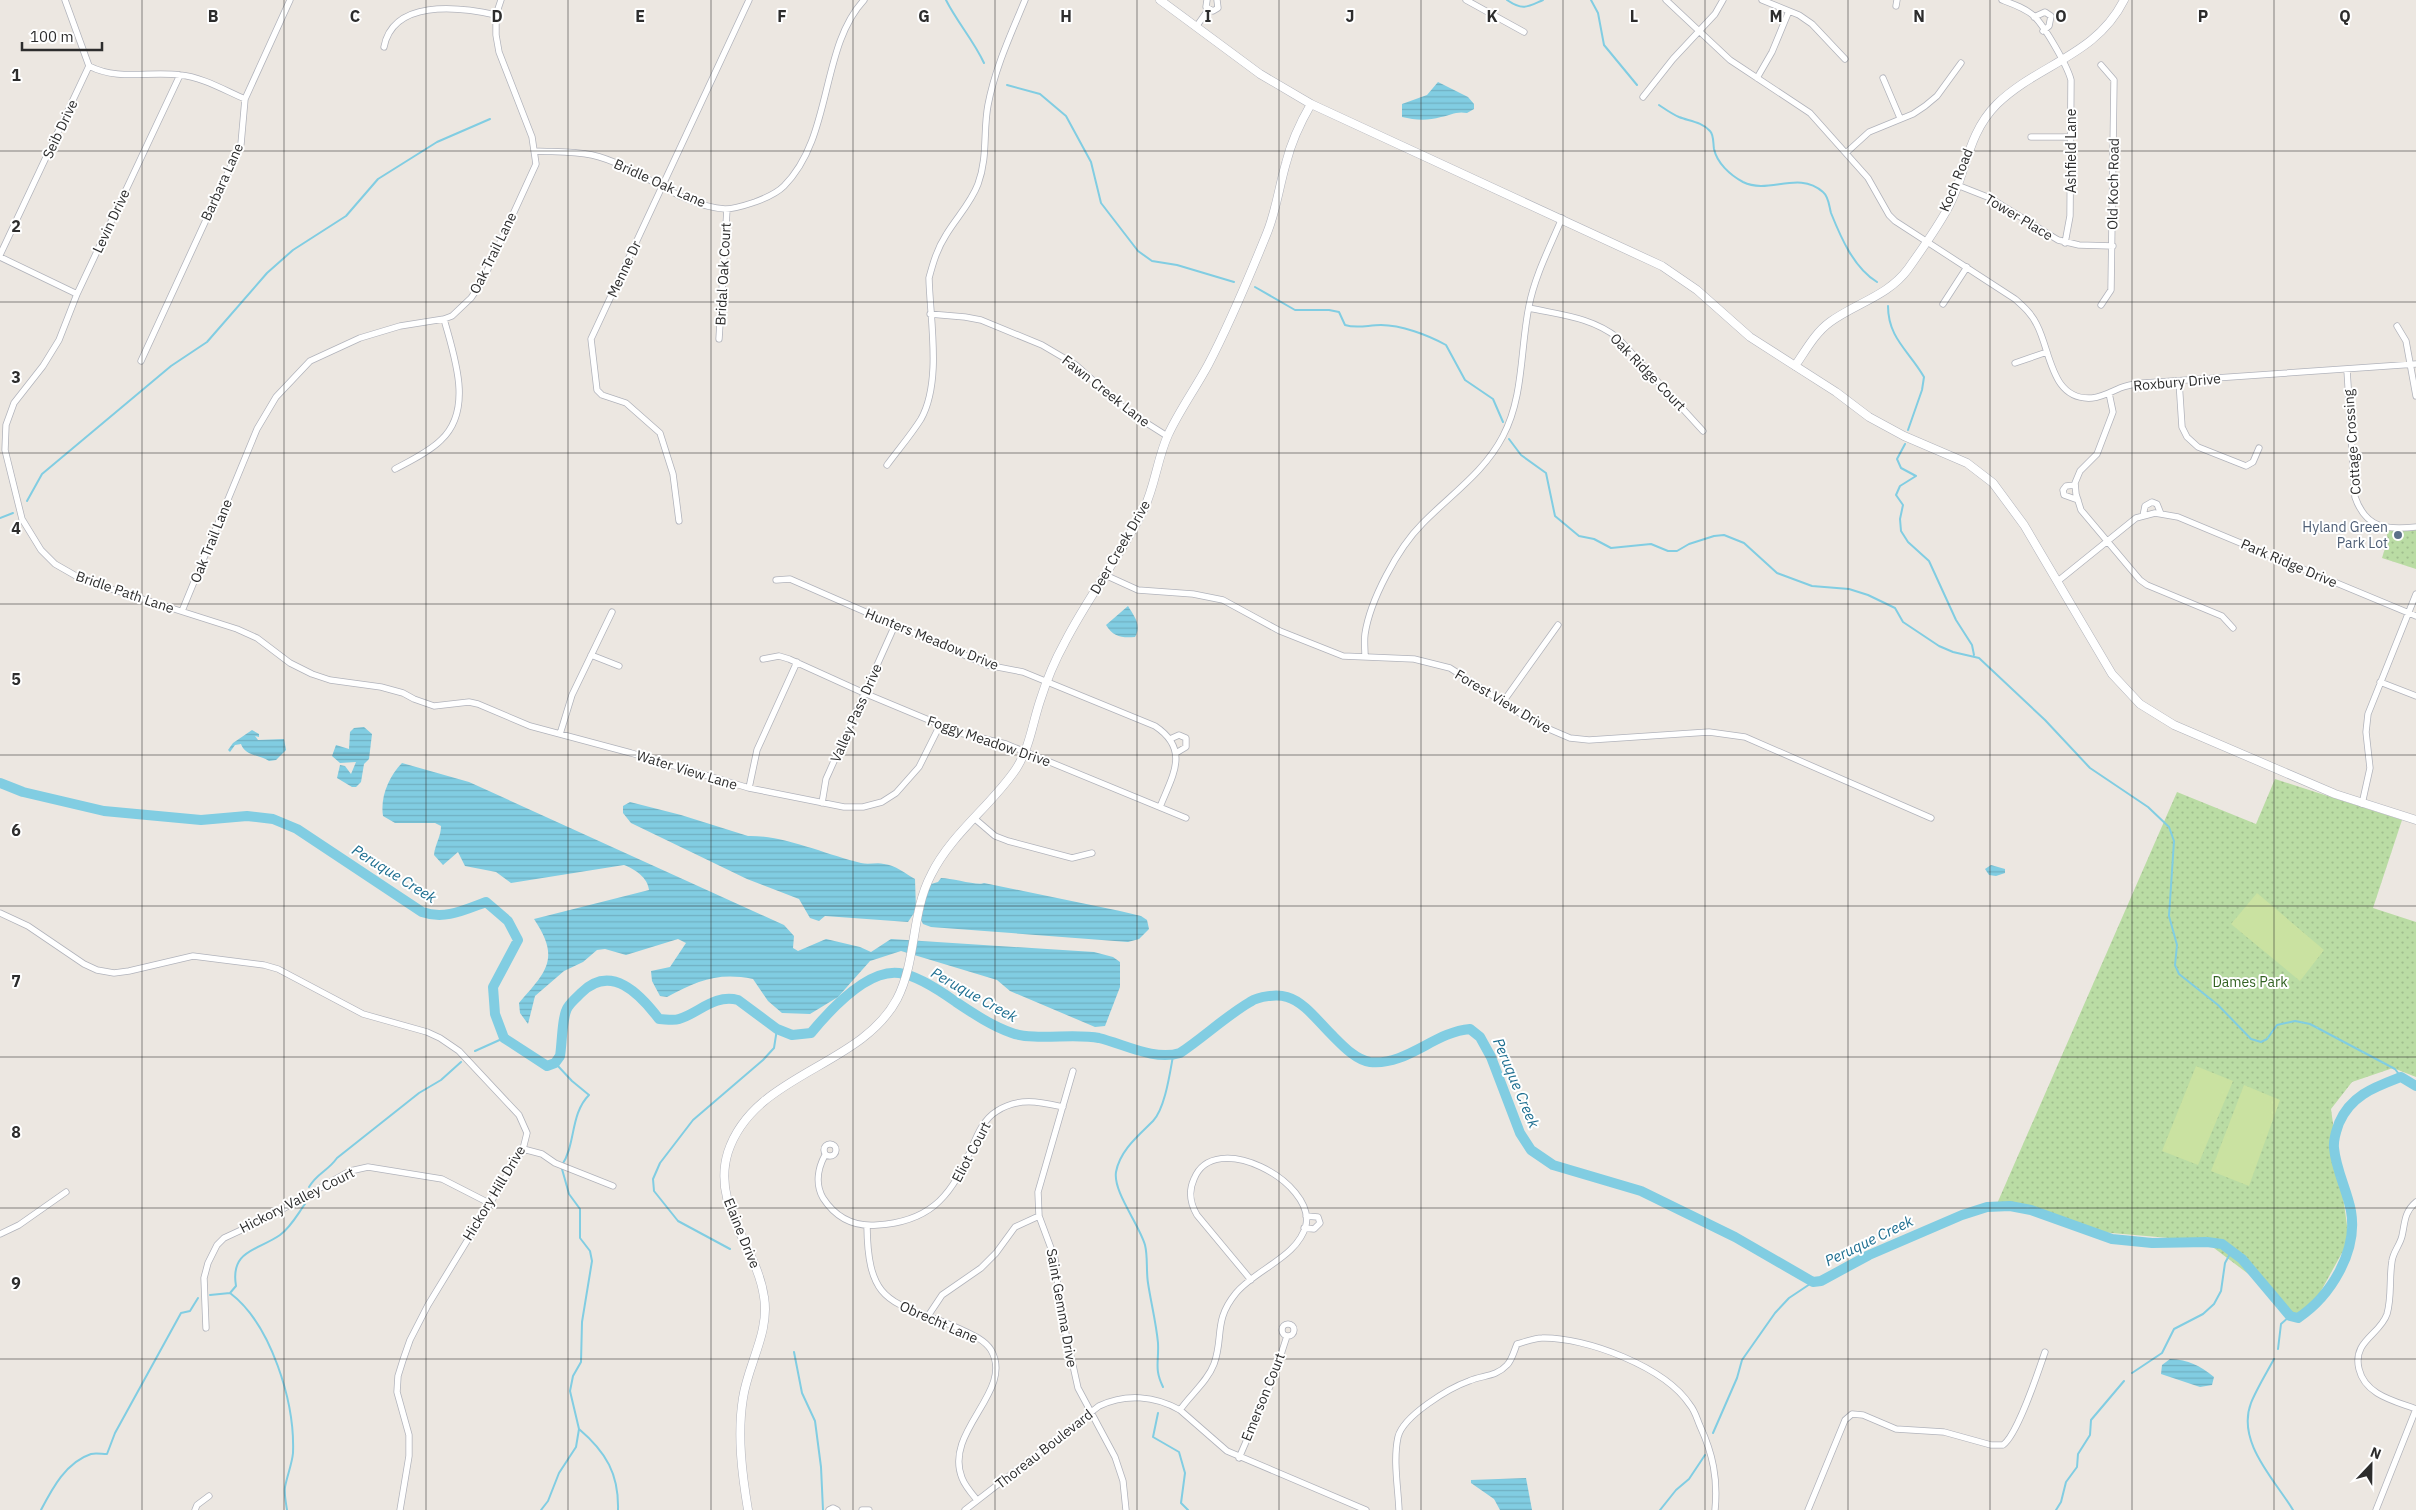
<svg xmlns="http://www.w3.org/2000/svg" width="2416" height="1510" font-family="'IBM Plex Sans',sans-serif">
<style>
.grass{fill:url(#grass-dots)}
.pitch{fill:#cae2a1}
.water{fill:url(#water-rules)}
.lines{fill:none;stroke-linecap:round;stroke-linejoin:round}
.stream{stroke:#81cde2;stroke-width:2}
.river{stroke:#81cde2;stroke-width:10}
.street-casing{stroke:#b1b3bb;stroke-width:7}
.secondary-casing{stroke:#b1b3bb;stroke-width:9}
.street{stroke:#fff;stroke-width:5.5}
.secondary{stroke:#fff;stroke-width:8}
.grid{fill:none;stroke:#2d2d2d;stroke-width:1;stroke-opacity:0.55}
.service-dot{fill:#5c6f8a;stroke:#fff;stroke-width:2}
.labels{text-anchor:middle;stroke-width:4;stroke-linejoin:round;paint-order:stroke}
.street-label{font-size:14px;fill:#2d2d2d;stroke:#fff}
.service-label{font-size:14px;fill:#4e5e75;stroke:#fff;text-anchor:end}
.park-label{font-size:14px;fill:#346324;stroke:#fff}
.water-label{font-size:15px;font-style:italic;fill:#1d6e90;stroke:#fff}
.grid-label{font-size:16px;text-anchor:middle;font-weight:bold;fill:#2d2d2d;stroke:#fff;stroke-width:4;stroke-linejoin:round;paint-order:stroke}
</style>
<defs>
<pattern id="grass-dots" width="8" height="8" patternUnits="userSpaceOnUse" patternTransform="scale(1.25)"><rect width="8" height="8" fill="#badca4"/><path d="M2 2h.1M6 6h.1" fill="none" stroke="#a0bd8e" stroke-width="1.8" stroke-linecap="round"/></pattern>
<pattern id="water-rules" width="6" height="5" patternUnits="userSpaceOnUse" patternTransform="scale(1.25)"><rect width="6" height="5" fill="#81cde2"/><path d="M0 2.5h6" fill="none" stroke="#70b0c2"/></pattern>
</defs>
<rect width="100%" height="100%" fill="#ece7e1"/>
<path class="grass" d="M2416 530V569L2382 558 2387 542V531Z
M2275 779 2402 820 2373 908 2416 922V1077L2393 1068 2352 1082 2331 1109 2349 1240 2316 1300 2293 1317 2281 1309 2263 1285 2210 1245 2169 1238 2100 1232 2027 1206H1996L2177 792 2256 824Z"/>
<path class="pitch" d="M2257 893 2324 950 2300 981 2231 924Z
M2196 1066 2233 1081 2198 1165 2162 1151Z
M2244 1085 2280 1100 2249 1186 2211 1171Z"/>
<path class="water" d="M1438 82 1468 97 1474 104V109L1467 113C1456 111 1451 115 1441 117 1427 121 1415 120 1402 117V104L1427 95Z
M1128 606C1134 616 1142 625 1135 637 1122 638 1113 637 1106 625Z
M364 727 372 734 369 759 364 764 361 782 356 787H352L337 778 340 765 345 766 351 774 356 762 340 763 332 756 336 745 349 749 350 732 354 728Z
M252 730 259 734V737L255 736 258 740 284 739 286 750 276 760 269 761C260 755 245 756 241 744L235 745 230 752 228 750 233 743Z
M402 763 469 782 784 925 794 936 793 948 798 951 826 939 860 947 871 952 891 939 1094 952 1113 957 1120 962V987L1105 1026 1095 1027 1010 991 997 980 901 951 870 961 838 997 810 1014 782 1013 768 1001 753 979C717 972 698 981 667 997L660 996 652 981 651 971 670 967 686 943 678 939 626 955 605 949 597 950 583 962 564 971 535 996 528 1024 520 1013 519 1003C546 972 561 959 534 919L649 890C648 878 635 869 624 865L511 883 496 872 465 866 458 852 443 865 434 855C435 844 441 837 441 826L435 823H395L383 816C380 797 389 776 402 763Z
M630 802 681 815 748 836C783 835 827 855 861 863 869 865 877 862 884 864 895 865 906 874 915 879L916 910 908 922 825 916 819 921 810 918 799 899 747 879 631 823 623 813V806Z
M1991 865 2005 869V873L1996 876 1989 875 1985 869Z
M941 878C952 878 978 886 984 883L1120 911 1141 916 1147 920 1149 929 1139 939 1128 942 931 927 923 924 921 920 927 891 931 884 938 882Z
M2170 1359C2189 1360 2199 1365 2214 1377L2212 1385 2200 1387 2161 1374 2162 1365Z
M1526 1478 1532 1510H1500L1494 1499 1471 1483V1480Z"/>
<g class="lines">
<path class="stream" d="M946 0C957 22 974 41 984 63
M1507 0C1523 11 1527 7 1543 0
M1591 0 1598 13 1604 45 1637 85
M1007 85 1040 94 1066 116 1091 162 1101 203 1138 251 1152 261 1177 265 1234 282
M1659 105C1665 109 1672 114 1679 117 1689 121 1702 122 1710 131 1714 135 1713 143 1714 149 1717 163 1730 175 1743 182 1769 195 1798 170 1823 192 1829 197 1829 206 1831 213 1841 238 1854 268 1877 282
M1255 287 1295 310H1329L1339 312 1345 325C1357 329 1368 325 1381 325 1401 325 1428 335 1446 345L1465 380 1493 399 1503 422
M1888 306C1888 338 1909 351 1924 377L1922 390 1908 430
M1509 439 1521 455 1546 473 1555 516 1579 536 1594 539 1611 548 1651 544 1668 551H1677L1689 544 1714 536 1724 535 1744 543 1777 573 1812 586 1849 589 1868 595 1895 608 1903 622 1939 646 1953 652 1979 658 2045 720 2090 768 2148 807 2169 827 2174 841 2169 916 2177 945 2175 965 2179 974 2218 1005 2251 1039 2261 1042 2267 1039 2277 1025 2295 1021 2310 1024 2395 1069 2401 1077
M1905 444 1897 459 1901 468 1916 476 1900 486 1896 495 1903 505 1900 519 1901 531 1908 542 1929 561 1956 620 1972 645 1974 655
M27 501 42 474 171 366 207 342 267 273 293 250 346 216 378 179 437 142 490 119
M0 518 13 513
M475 1051 504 1038
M547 1066 557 1065 572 1081 589 1095C570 1114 576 1144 562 1165
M309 1187C318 1172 327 1172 337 1158L419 1093 441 1080 461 1062
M730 1249 678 1221 654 1191 653 1179 660 1163 693 1120 763 1060 774 1048 777 1029
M230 1293 236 1286C230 1250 257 1251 280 1235 291 1227 297 1215 305 1204
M210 1295 230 1293C271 1324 295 1402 293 1453 292 1464 287 1476 285 1487 284 1494 286 1503 287 1510
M2278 1349 2281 1324 2290 1316
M794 1352 802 1393 815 1421 821 1467 823 1510
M2274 1359C2267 1372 2256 1390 2251 1403 2236 1442 2275 1480 2293 1510
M2132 1373 2162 1353 2174 1329 2203 1314 2214 1304 2221 1291 2225 1263 2232 1250
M1163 1387C1154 1368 1159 1363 1158 1343 1156 1322 1151 1303 1148 1283 1146 1271 1148 1257 1145 1245 1139 1224 1113 1192 1116 1172 1120 1150 1139 1135 1153 1121 1165 1109 1170 1072 1173 1056
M1158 1413 1153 1437 1179 1452 1185 1473 1181 1503 1188 1510
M579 1429C606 1452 619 1474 618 1510
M1713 1433 1737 1378 1742 1360 1775 1313 1789 1298 1813 1282
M41 1510C52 1489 66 1462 91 1454 95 1453 102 1454 107 1454L115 1433 181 1313 190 1311 198 1298
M541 1510 548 1501 559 1473 576 1447 579 1429 570 1391 573 1376 581 1362 582 1322 592 1261 590 1251 580 1238V1209L569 1194 562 1169
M1660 1510 1676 1490 1689 1479 1705 1455
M2056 1510 2061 1502 2066 1482 2077 1467 2078 1454 2090 1435 2091 1420 2124 1381"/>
<path class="river" d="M0 783 23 792 104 811 201 820 247 816 273 819 297 829 422 912C445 920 464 910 486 902L508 921 518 940 493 987 495 1014 504 1038 547 1066 555 1063 560 1056C562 1045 562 1015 568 1007 571 1002 577 997 581 993 611 963 640 994 659 1019 665 1019 673 1021 679 1019 699 1013 714 994 738 1000L777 1029 792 1035 811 1033C830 1010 867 969 899 973 916 975 942 992 956 1002 974 1014 992 1026 1012 1033 1034 1041 1075 1033 1099 1038 1124 1044 1154 1061 1180 1053 1204 1037 1226 1016 1250 1002 1259 996 1277 994 1287 997 1305 1002 1320 1024 1333 1036 1343 1046 1356 1060 1370 1062 1407 1066 1434 1032 1470 1029L1480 1037 1491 1057 1520 1133 1531 1150 1553 1165 1641 1191 1735 1237 1813 1282 1821 1281 1869 1255 1962 1215 1987 1207 2010 1206 2031 1210 2112 1239 2152 1243 2207 1242 2222 1244 2242 1259 2290 1316 2298 1318C2331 1296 2358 1251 2351 1211 2347 1190 2336 1170 2334 1148 2333 1139 2336 1132 2339 1123 2351 1095 2375 1087 2401 1077L2416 1086"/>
<defs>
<path id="street" d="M1207 0 1206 7 1213 11 1218 8 1217 0
M1466 0 1524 32
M1666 0 1730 60 1810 113 1868 178 1889 215 1895 221 2015 299C2024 307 2032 314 2037 325 2051 352 2051 401 2092 398 2102 397 2111 392 2120 388 2127 385 2135 384 2143 383L2416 364
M1762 0 1799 15 1812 24 1845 59
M2002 0C2013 4 2025 8 2034 16 2045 27 2067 65 2071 80L2070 216 2065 243
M1896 6 1897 0
M2034 17 2045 12 2051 16 2049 26 2043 31
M1196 27 1208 10
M384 47C393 0 456 6 496 15
M2101 65 2114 80 2111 290 2101 305
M89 66C118 81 149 71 180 75 202 77 224 90 245 99
M180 75 77 294 59 340 43 366 14 403 6 425 5 450 22 519 41 550 55 564 83 580 237 629 257 638 290 663 312 674 330 680 381 687 403 693 414 699 434 706 469 702 478 704 530 726 631 753 749 788 844 807H863L882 802 896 793 919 767 940 725
M1757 78 1772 52 1789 11
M1883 78 1900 118
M1643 97 1673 59 1715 14 1723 0
M2031 137H2071
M536 151C554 152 574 151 592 155 637 165 679 206 725 209 735 209 746 205 755 202 766 198 776 194 784 186 833 137 820 47 864 0
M1847 152 1869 132 1913 114 1925 106 1937 96 1961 63
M1957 185 1990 198 2058 240 2079 245 2113 246
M0 255 89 66 65 0
M0 257 77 294
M1943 304 1967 267
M1529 308C1561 315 1591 317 1618 338L1703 431
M930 314 965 317 981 320 1042 345 1076 365 1126 410 1167 436
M2397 326 2406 341 2416 396
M719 339 727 209
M141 361 241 144 245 99 290 0
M2015 363 2047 352
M2347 370 2355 497C2366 529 2387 530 2416 527
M2179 381 2182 427 2187 437 2198 447 2246 466 2253 462 2259 448
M2109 393 2113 412 2097 454 2080 471 2075 483 2076 494 2081 510 2140 580 2147 585 2222 616 2233 628
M887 465C898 450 911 435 921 419 942 381 930 320 929 278 933 263 937 249 946 235 956 218 971 203 978 184 988 157 983 131 988 105 995 68 1011 34 1025 0
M395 469C410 461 429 452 441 440 474 409 454 356 444 319
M2075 485 2066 486 2063 490 2064 495 2078 500
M2143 516 2145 506 2152 502 2157 504 2161 514
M679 521 673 474 660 433 626 403 602 395 597 390 591 339 749 0
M1105 575 1138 590 1193 594 1223 600 1280 631 1343 656 1414 659 1450 668 1535 723 1570 738 1589 740 1709 732 1745 737 1931 818
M776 580 790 579 987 665 1023 672 1155 726C1191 750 1172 776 1160 807
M2058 581 2136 518 2155 513 2178 517 2416 616
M182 611 257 429 276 397 310 361 360 338 400 326 444 319 452 316 471 298 482 282 536 164 532 137 499 52 496 35V15L501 0
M591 655 619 666
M1365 656C1365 649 1364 641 1365 634 1370 600 1398 548 1422 524 1450 495 1484 473 1503 436 1524 396 1520 350 1529 306 1535 275 1550 247 1562 218
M763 659 779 656 789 659 864 693 960 733 1006 744 1186 818
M2380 682 2416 696
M1503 702 1558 625
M560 734 572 695 612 612
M1170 739 1179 735 1186 738V747L1176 753
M749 788 757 750 797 662
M822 803 826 779 895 625
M2362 804 2370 768 2366 732 2368 714 2416 594
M974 818 995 836 1008 841 1072 858 1092 853
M0 913 28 926 84 964 97 970 114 973 129 971 193 956 264 965 278 969 363 1014 427 1032 440 1038 459 1051 519 1115 527 1133 523 1149 428 1305 410 1340 403 1360 398 1376 397 1392 409 1435V1456L400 1510
M1073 1071 1038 1192 1039 1216 1055 1259 1060 1307 1078 1388 1115 1457 1123 1481 1126 1510
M824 1150a6 6 0 1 1 12 0a6 6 0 1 1-12 0Z
M523 1149 542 1154 555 1163 613 1186
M825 1155C818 1168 815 1184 823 1198 836 1218 853 1227 877 1225 927 1222 950 1199 969 1154 976 1138 982 1120 997 1111 1019 1097 1040 1102 1063 1107
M2416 1202C2404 1212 2405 1223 2402 1236 2400 1245 2393 1252 2392 1261 2389 1278 2392 1297 2387 1314 2380 1335 2352 1341 2359 1369 2365 1395 2395 1401 2416 1409
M867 1226C868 1310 895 1300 960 1329 971 1334 985 1340 991 1350 1015 1391 943 1431 962 1478 965 1486 972 1494 977 1500
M1304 1228 1314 1229 1320 1223 1318 1217 1306 1216
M0 1234 19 1225 66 1192
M928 1316 942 1295 981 1268 996 1253 1015 1227 1039 1216
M1282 1330a6 6 0 1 1 12 0a6 6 0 1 1-12 0Z
M206 1328 204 1278 208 1263 217 1245 224 1238 265 1219 350 1171 368 1167 442 1179 489 1203
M1180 1410C1191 1394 1207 1382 1214 1364 1224 1337 1213 1321 1236 1293 1256 1269 1298 1257 1306 1225 1315 1182 1214 1128 1194 1179 1188 1192 1190 1203 1197 1215L1251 1280
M1239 1458 1273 1379 1287 1336
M195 1510 197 1505 209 1496
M829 1510 833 1508 837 1510
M862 1510H869
M965 1510 1099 1406C1126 1393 1155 1396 1180 1410L1227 1451 1366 1510
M1399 1510C1398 1487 1393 1460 1398 1437 1403 1416 1449 1388 1469 1381 1483 1375 1496 1377 1507 1365 1512 1360 1514 1351 1517 1344 1525 1342 1534 1338 1542 1338 1586 1337 1665 1367 1690 1405 1695 1411 1697 1419 1700 1426 1713 1454 1718 1479 1715 1510
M1808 1510 1845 1420 1852 1414 1863 1415 1896 1429 1944 1432 1991 1445H2003C2018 1434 2038 1372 2045 1352
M2376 1510 2416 1409"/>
<path id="secondary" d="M1160 0 1260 74 1311 104 1662 266 1697 290 1750 337 1836 392 1869 417 1904 436 1967 463 1993 483 2024 525 2112 674 2140 704 2174 725 2335 794 2416 820
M1795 366C1806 350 1815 333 1830 322 1856 303 1888 296 1908 269 1922 249 1938 227 1949 206 1967 171 1967 134 1997 104 2038 64 2096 56 2124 0
M748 1510C742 1474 737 1435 743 1398 748 1364 770 1332 764 1297 757 1247 711 1206 728 1152 754 1073 860 1068 897 999 917 960 911 913 931 875 951 834 991 806 1016 769 1030 747 1032 725 1040 701 1046 682 1055 660 1065 642 1088 597 1120 556 1143 511 1155 487 1157 459 1168 435 1179 411 1195 389 1208 365 1229 325 1250 275 1267 233 1276 211 1279 187 1286 163 1291 143 1300 123 1311 104"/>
</defs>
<use href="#street" class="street-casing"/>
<use href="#secondary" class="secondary-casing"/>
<use href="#street" class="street"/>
<use href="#secondary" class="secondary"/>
</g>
<path class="grid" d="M142 0V1510M284 0V1510M426 0V1510M568 0V1510M711 0V1510M853 0V1510M995 0V1510M1137 0V1510M1279 0V1510M1421 0V1510M1563 0V1510M1705 0V1510M1848 0V1510M1990 0V1510M2132 0V1510M2274 0V1510M0 151H2416M0 302H2416M0 453H2416M0 604H2416M0 755H2416M0 906H2416M0 1057H2416M0 1208H2416M0 1359H2416"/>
<circle class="service-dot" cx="2398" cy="535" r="5"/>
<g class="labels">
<g class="street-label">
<text transform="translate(60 129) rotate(-65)" y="5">Seib Drive</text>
<text transform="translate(2071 151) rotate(-90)" y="5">Ashfield Lane</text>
<text transform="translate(1956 180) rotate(-68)" y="5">Koch Road</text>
<text transform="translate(222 182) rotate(-66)" y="5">Barbara Lane</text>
<text transform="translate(660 183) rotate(24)" y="5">Bridle Oak Lane</text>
<text transform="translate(2113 184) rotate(-89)" y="5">Old Koch Road</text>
<text transform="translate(2019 217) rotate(31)" y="5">Tower Place</text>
<text transform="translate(111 221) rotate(-65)" y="5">Levin Drive</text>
<text transform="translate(493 253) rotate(-64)" y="5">Oak Trail Lane</text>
<text transform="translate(624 269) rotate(-65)" y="5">Menne Dr</text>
<text transform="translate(723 274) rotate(-87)" y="5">Bridal Oak Court</text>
<text transform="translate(1648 372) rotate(46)" y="5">Oak Ridge Court</text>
<text transform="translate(2177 382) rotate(-5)" y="5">Roxbury Drive</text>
<text transform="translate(1106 391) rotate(38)" y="5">Fawn Creek Lane</text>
<text transform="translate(2352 442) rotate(-94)" y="5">Cottage Crossing</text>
<text transform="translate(211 541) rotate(-68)" y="5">Oak Trail Lane</text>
<text transform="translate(1120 547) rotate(-60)" y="5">Deer Creek Drive</text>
<text transform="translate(2289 563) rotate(23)" y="5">Park Ridge Drive</text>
<text transform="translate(125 592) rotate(19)" y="5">Bridle Path Lane</text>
<text transform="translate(932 639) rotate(22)" y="5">Hunters Meadow Drive</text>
<text transform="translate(1503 701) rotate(31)" y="5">Forest View Drive</text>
<text transform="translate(856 713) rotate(-66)" y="5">Valley Pass Drive</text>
<text transform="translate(989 741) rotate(19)" y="5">Foggy Meadow Drive</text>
<text transform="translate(687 770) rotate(17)" y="5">Water View Lane</text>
<text transform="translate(971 1152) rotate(-62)" y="5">Eliot Court</text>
<text transform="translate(494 1193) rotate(-59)" y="5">Hickory Hill Drive</text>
<text transform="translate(297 1200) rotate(-27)" y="5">Hickory Valley Court</text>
<text transform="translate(742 1233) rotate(68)" y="5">Elaine Drive</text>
<text transform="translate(1062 1308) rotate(80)" y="5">Saint Gemma Drive</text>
<text transform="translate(939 1322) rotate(24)" y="5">Obrecht Lane</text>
<text transform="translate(1263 1397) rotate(-68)" y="5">Emerson Court</text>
<text transform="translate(1044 1449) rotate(-38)" y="5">Thoreau Boulevard</text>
</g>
<g class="service-label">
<text x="2388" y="532">Hyland Green<tspan x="2388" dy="16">Park Lot</tspan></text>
</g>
<g class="park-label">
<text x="2250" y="987">Dames Park</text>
</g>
<g class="water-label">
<text transform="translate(394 874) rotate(32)" y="5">Peruque Creek</text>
<text transform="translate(974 995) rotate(29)" y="5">Peruque Creek</text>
<text transform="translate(1516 1083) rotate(67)" y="5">Peruque Creek</text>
<text transform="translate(1869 1241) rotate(-26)" y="5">Peruque Creek</text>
</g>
</g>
<g class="grid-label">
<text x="213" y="22">B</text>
<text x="355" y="22">C</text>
<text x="497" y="22">D</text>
<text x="640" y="22">E</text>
<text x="782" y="22">F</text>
<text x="924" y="22">G</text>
<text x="1066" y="22">H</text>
<text x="1208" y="22">I</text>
<text x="1350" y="22">J</text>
<text x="1492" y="22">K</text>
<text x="1634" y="22">L</text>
<text x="1776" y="22">M</text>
<text x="1919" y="22">N</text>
<text x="2061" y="22">O</text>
<text x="2203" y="22">P</text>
<text x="2345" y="22">Q</text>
<text x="16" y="81">1</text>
<text x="16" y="232">2</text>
<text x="16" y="383">3</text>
<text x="16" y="534">4</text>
<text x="16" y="685">5</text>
<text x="16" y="836">6</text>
<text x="16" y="987">7</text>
<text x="16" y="1138">8</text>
<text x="16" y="1289">9</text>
</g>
<g transform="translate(2371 1465) rotate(22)" stroke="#ffffff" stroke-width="4" paint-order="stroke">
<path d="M0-4L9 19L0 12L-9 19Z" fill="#2d2d2d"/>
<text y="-8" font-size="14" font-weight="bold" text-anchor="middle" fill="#2d2d2d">N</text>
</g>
<path d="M22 42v8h80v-8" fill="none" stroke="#2d2d2d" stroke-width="2.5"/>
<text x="30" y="42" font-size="15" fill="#2d2d2d" stroke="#ffffff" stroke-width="4" paint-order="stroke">100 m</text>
</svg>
